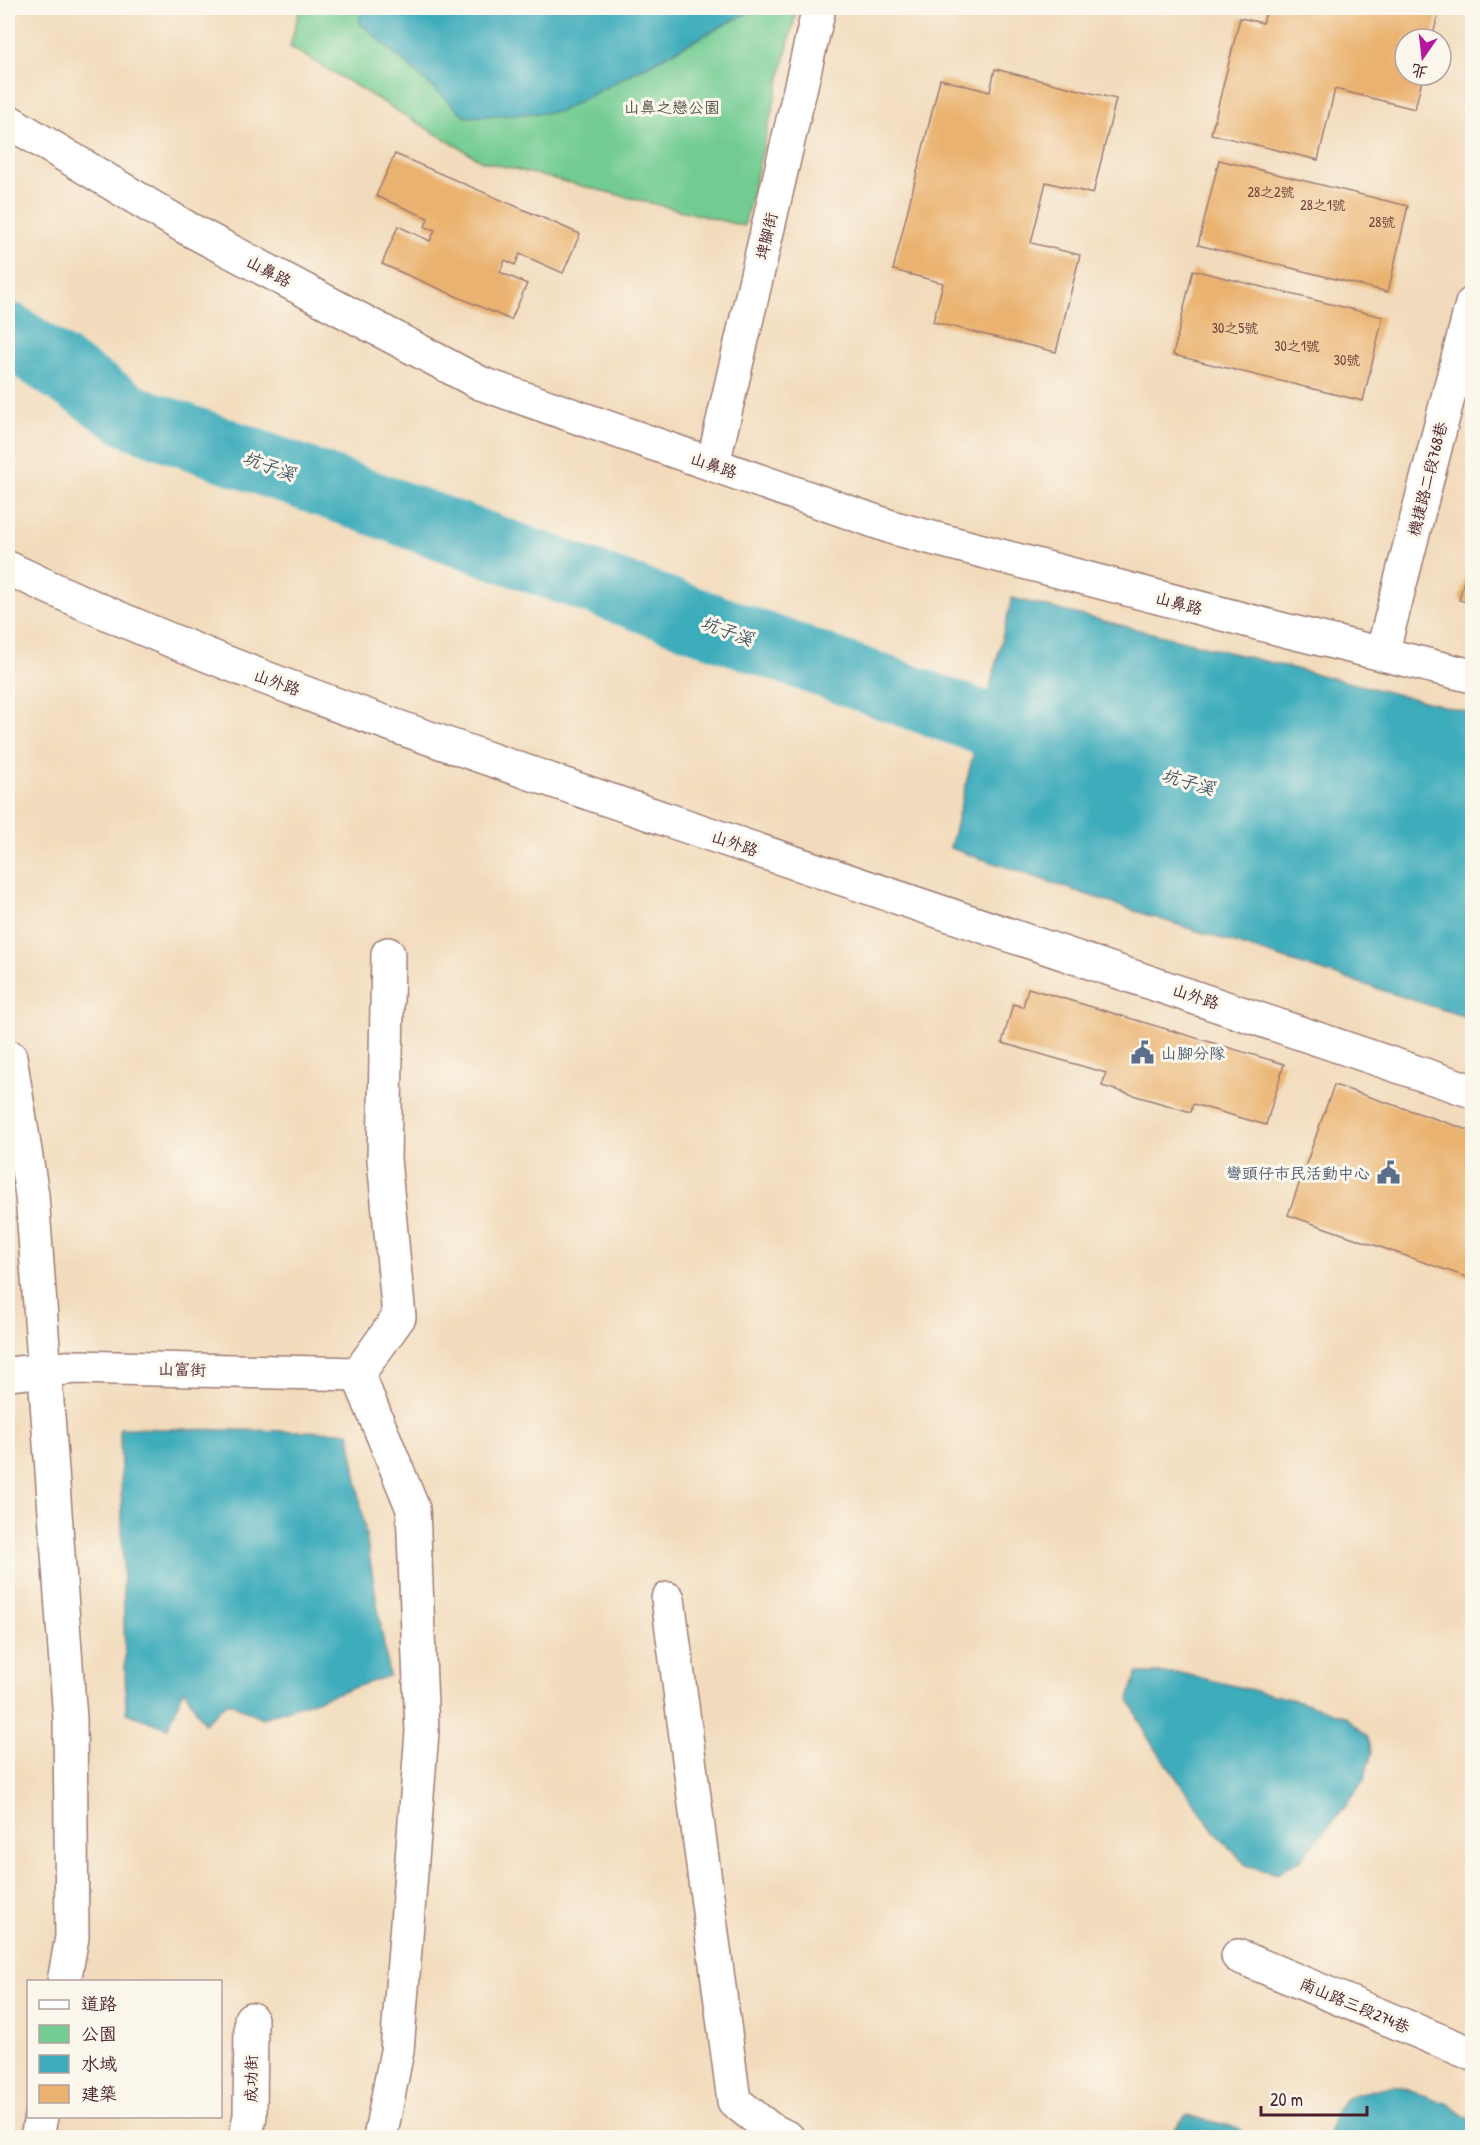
<svg xmlns="http://www.w3.org/2000/svg" width="1480" height="2145" font-family="'Patrick Hand','LXGW WenKai TC',sans-serif">
<style>
.green{fill:#72cc92;stroke:#5e765e;stroke-width:1.5}
.water{fill:#3dacbb;stroke:#446673;stroke-width:1.5}
.lines{fill:none;stroke-linecap:round;stroke-linejoin:round}
.stream{stroke:#3dacbb;stroke-width:10}
.river{stroke:#3dacbb;stroke-width:64}
.building{fill:#eab270}
.minor-casing{stroke:#9e7d74;stroke-width:36}
.minor{stroke:#fff;stroke-width:33}
.labels{text-anchor:middle;stroke-width:6;stroke-linejoin:round;paint-order:stroke}
.number-label{font-size:14px;fill:#72443c}
.park-label{font-size:16px;fill:#56534a;stroke:#fbf7ec}
.street-label{font-size:16px;fill:#4a1f2b;stroke:#fbf7ec}
.service-label{font-size:16px;fill:#4e5e75;stroke:#fbf7ec;text-anchor:start}
.water-label{font-size:18px;font-style:italic;fill:#455765;stroke:#fbf7ec}
</style>
<rect width="100%" height="100%" fill="#fbf7ec"/>
<filter id="ink" filterUnits="userSpaceOnUse"><feTurbulence type="fractalNoise" baseFrequency=".0167" numOctaves="2"/><feDisplacementMap in="SourceGraphic" scale="12" xChannelSelector="R" yChannelSelector="G"/><feConvolveMatrix kernelMatrix="1 2 1 2 8 2 1 2 1" color-interpolation-filters="sRGB"/></filter>
<filter id="wash" filterUnits="userSpaceOnUse"><feTurbulence type="fractalNoise" baseFrequency=".008" numOctaves="4" result="noise"/><feDisplacementMap in="SourceGraphic" scale="24" xChannelSelector="R" yChannelSelector="G"/><feGaussianBlur stdDeviation="1.35" result="paint"/><feColorMatrix in="noise" values="0 0 0 0 0 0 0 0 0 0 0 0 0 0 0 0 0 1.4 0 .05"/><feComposite in="paint" operator="in"/></filter>
<g filter="url(#wash)">
<rect width="100%" height="100%" fill="#f2dbbc"/>
<path class="green" d="M300 8H797L744 226 482 161 290 47Z"/>
<path class="water" d="M363 8H756L559 112 466 117 359 22Z
M1012 598 1472 713V1019L1141 913 950 848Z
M120 1428 349 1432 389 1676 262 1718 228 1702 204 1723 184 1689 168 1728 126 1713Z
M1137 1673H1180L1299 1701 1346 1717 1368 1737 1372 1752 1364 1780 1345 1807 1300 1860 1276 1874 1246 1865 1214 1831 1148 1738 1129 1699Z
M1394 2085 1448 2104 1472 2122V2137H1328C1339 2088 1351 2097 1394 2085Z
M1186 2115 1238 2128 1251 2137H1168Z"/>
<g class="lines">
<path class="stream" d="M8 369 43 358"/>
<path class="river" d="M8 334 131 416 1005 731 1066 748"/>
</g>
<g id="blocks">
<path class="building" d="M1267 8H1424L1439 11 1432 39H1405V75H1423L1415 109 1335 89 1318 160 1211 134 1240 18 1263 23Z
M995 69 1116 99 1093 194 1046 182 1031 243 1080 255 1056 352 933 322 943 283 893 270 940 79 990 92Z
M395 154 580 234 563 273 520 254 515 265 505 260 500 272 527 284 511 320 382 264 398 226 430 241 435 230 425 227 428 218 376 196Z
M1219 160 1408 206 1388 292 1198 245Z
M1193 270 1383 317 1363 401 1173 355Z
M1472 550V603L1459 600Z
M1028 988 1284 1064 1266 1125 1193 1104 1191 1112 1102 1086 1106 1073 1002 1043 1013 1004 1023 1007Z
M1334 1085 1472 1131V1279L1288 1215Z"/>
</g>
</g>
<g filter="url(#ink)">
<use href="#blocks" fill-opacity="0" stroke="#9e7d74" stroke-width="1.5"/>
<g class="lines">
<defs>
<path id="minor" d="M8 121 185 227 480 383 894 528 1284 630 1472 676
M713 464 819 8
M8 568C219 669 443 744 665 819 934 910 1204 998 1472 1091
M1382 654 1472 304
M10 1057 32 1195 70 1719 72 1937 64 1982
M8 1374 76 1367 358 1374
M668 1599 734 2101 770 2129 788 2138
M1238 1956 1472 2054
M37 2138 41 2116
M245 2138 250 2116 251 2019
M380 2138 397 2051 422 1732 413 1509 358 1374 399 1317 384 1159 388 954"/>
</defs>
<use href="#minor" class="minor-casing"/>
<use href="#minor" class="minor"/>
</g>
</g>
<defs>
<symbol id="civic-bare" viewBox="-9 -9 18 18"><path d="M-.6-6.5H3V-4.5H.6V-3L4-1V1h2V6H-6V1h2V-1L-.6-3ZM-1.2 2.5V6h2.4V2.5Z" fill="#5c6f8a" stroke="#fbf7ec" stroke-width="2.5" paint-order="stroke"/></symbol>
</defs>
<g fill-rule="evenodd">
<use href="#civic-bare" x="1126" y="1036" width="33" height="33"/>
<use href="#civic-bare" x="1372" y="1156" width="33" height="33"/>
</g>
<g class="labels">
<g class="number-label">
<text x="1271" y="197">28之2號</text>
<text x="1323" y="210">28之1號</text>
<text x="1382" y="227">28號</text>
<text x="1235" y="333">30之5號</text>
<text x="1297" y="351">30之1號</text>
<text x="1347" y="365">30號</text>
</g>
<g class="park-label">
<text x="672" y="113">山鼻之戀公園</text>
</g>
<g class="street-label">
<text transform="translate(766 236) rotate(-77)" y="6">埤腳街</text>
<text transform="translate(269 271) rotate(28)" y="6">山鼻路</text>
<text transform="translate(714 465) rotate(19)" y="6">山鼻路</text>
<text transform="translate(1427 479) rotate(-76)" y="6">機捷路二段768巷</text>
<text transform="translate(1179 603) rotate(15)" y="6">山鼻路</text>
<text transform="translate(277 682) rotate(20)" y="6">山外路</text>
<text transform="translate(735 843) rotate(19)" y="6">山外路</text>
<text transform="translate(1196 996) rotate(18)" y="6">山外路</text>
<text transform="translate(182 1369) rotate(1)" y="6">山富街</text>
<text transform="translate(1355 2005) rotate(23)" y="6">南山路三段274巷</text>
<text transform="translate(251 2079) rotate(-90)" y="6">成功街</text>
</g>
<g class="service-label">
<text x="1161" y="1059">山腳分隊</text>
<text x="1370" y="1179" text-anchor="end">彎頭仔市民活動中心</text>
</g>
<g class="water-label">
<text transform="translate(269 466) rotate(20)" y="6">坑子溪</text>
<text transform="translate(727 631) rotate(20)" y="6">坑子溪</text>
<text transform="translate(1188 782) rotate(16)" y="6">坑子溪</text>
</g>
</g>
<rect width="1480" height="2145" fill="none" stroke="#fbf7ec" stroke-width="30"/>
<rect x="27" y="1980" width="195" height="138" fill="#fbf7ec" stroke="#b4a19f" stroke-width="1.5"/>
<rect x="39" y="2000" width="30" height="9" fill="#ffffff" stroke="#b4a19f" stroke-width="1.5"/>
<text x="81" y="2010" font-size="18" fill="#4a1f2b">道路</text>
<rect x="39" y="2025" width="30" height="18" fill="#72cc92" stroke="#b4a19f" stroke-width="1.5"/>
<text x="81" y="2040" font-size="18" fill="#4a1f2b">公園</text>
<rect x="39" y="2055" width="30" height="18" fill="#3dacbb" stroke="#b4a19f" stroke-width="1.5"/>
<text x="81" y="2070" font-size="18" fill="#4a1f2b">水域</text>
<rect x="39" y="2085" width="30" height="18" fill="#eab270" stroke="#b4a19f" stroke-width="1.5"/>
<text x="81" y="2100" font-size="18" fill="#4a1f2b">建築</text>
<g transform="translate(1423 57) rotate(194)"><circle r="28" fill="#fbf7ec" stroke="#b4a19f" stroke-width="1.5"/>
<path d="M0-4.5L10 22L0 15L-10 22Z" fill="#b5179e"/>
<text y="-9" font-size="16" font-weight="bold" text-anchor="middle" fill="#4a1f2b">北</text>
</g>
<path d="M1261 2106v9h106v-9" fill="none" stroke="#4a1f2b" stroke-width="3"/>
<text x="1270" y="2106" font-size="18" fill="#4a1f2b" stroke="#fbf7ec" stroke-width="4.5" paint-order="stroke">20 m</text>
</svg>
